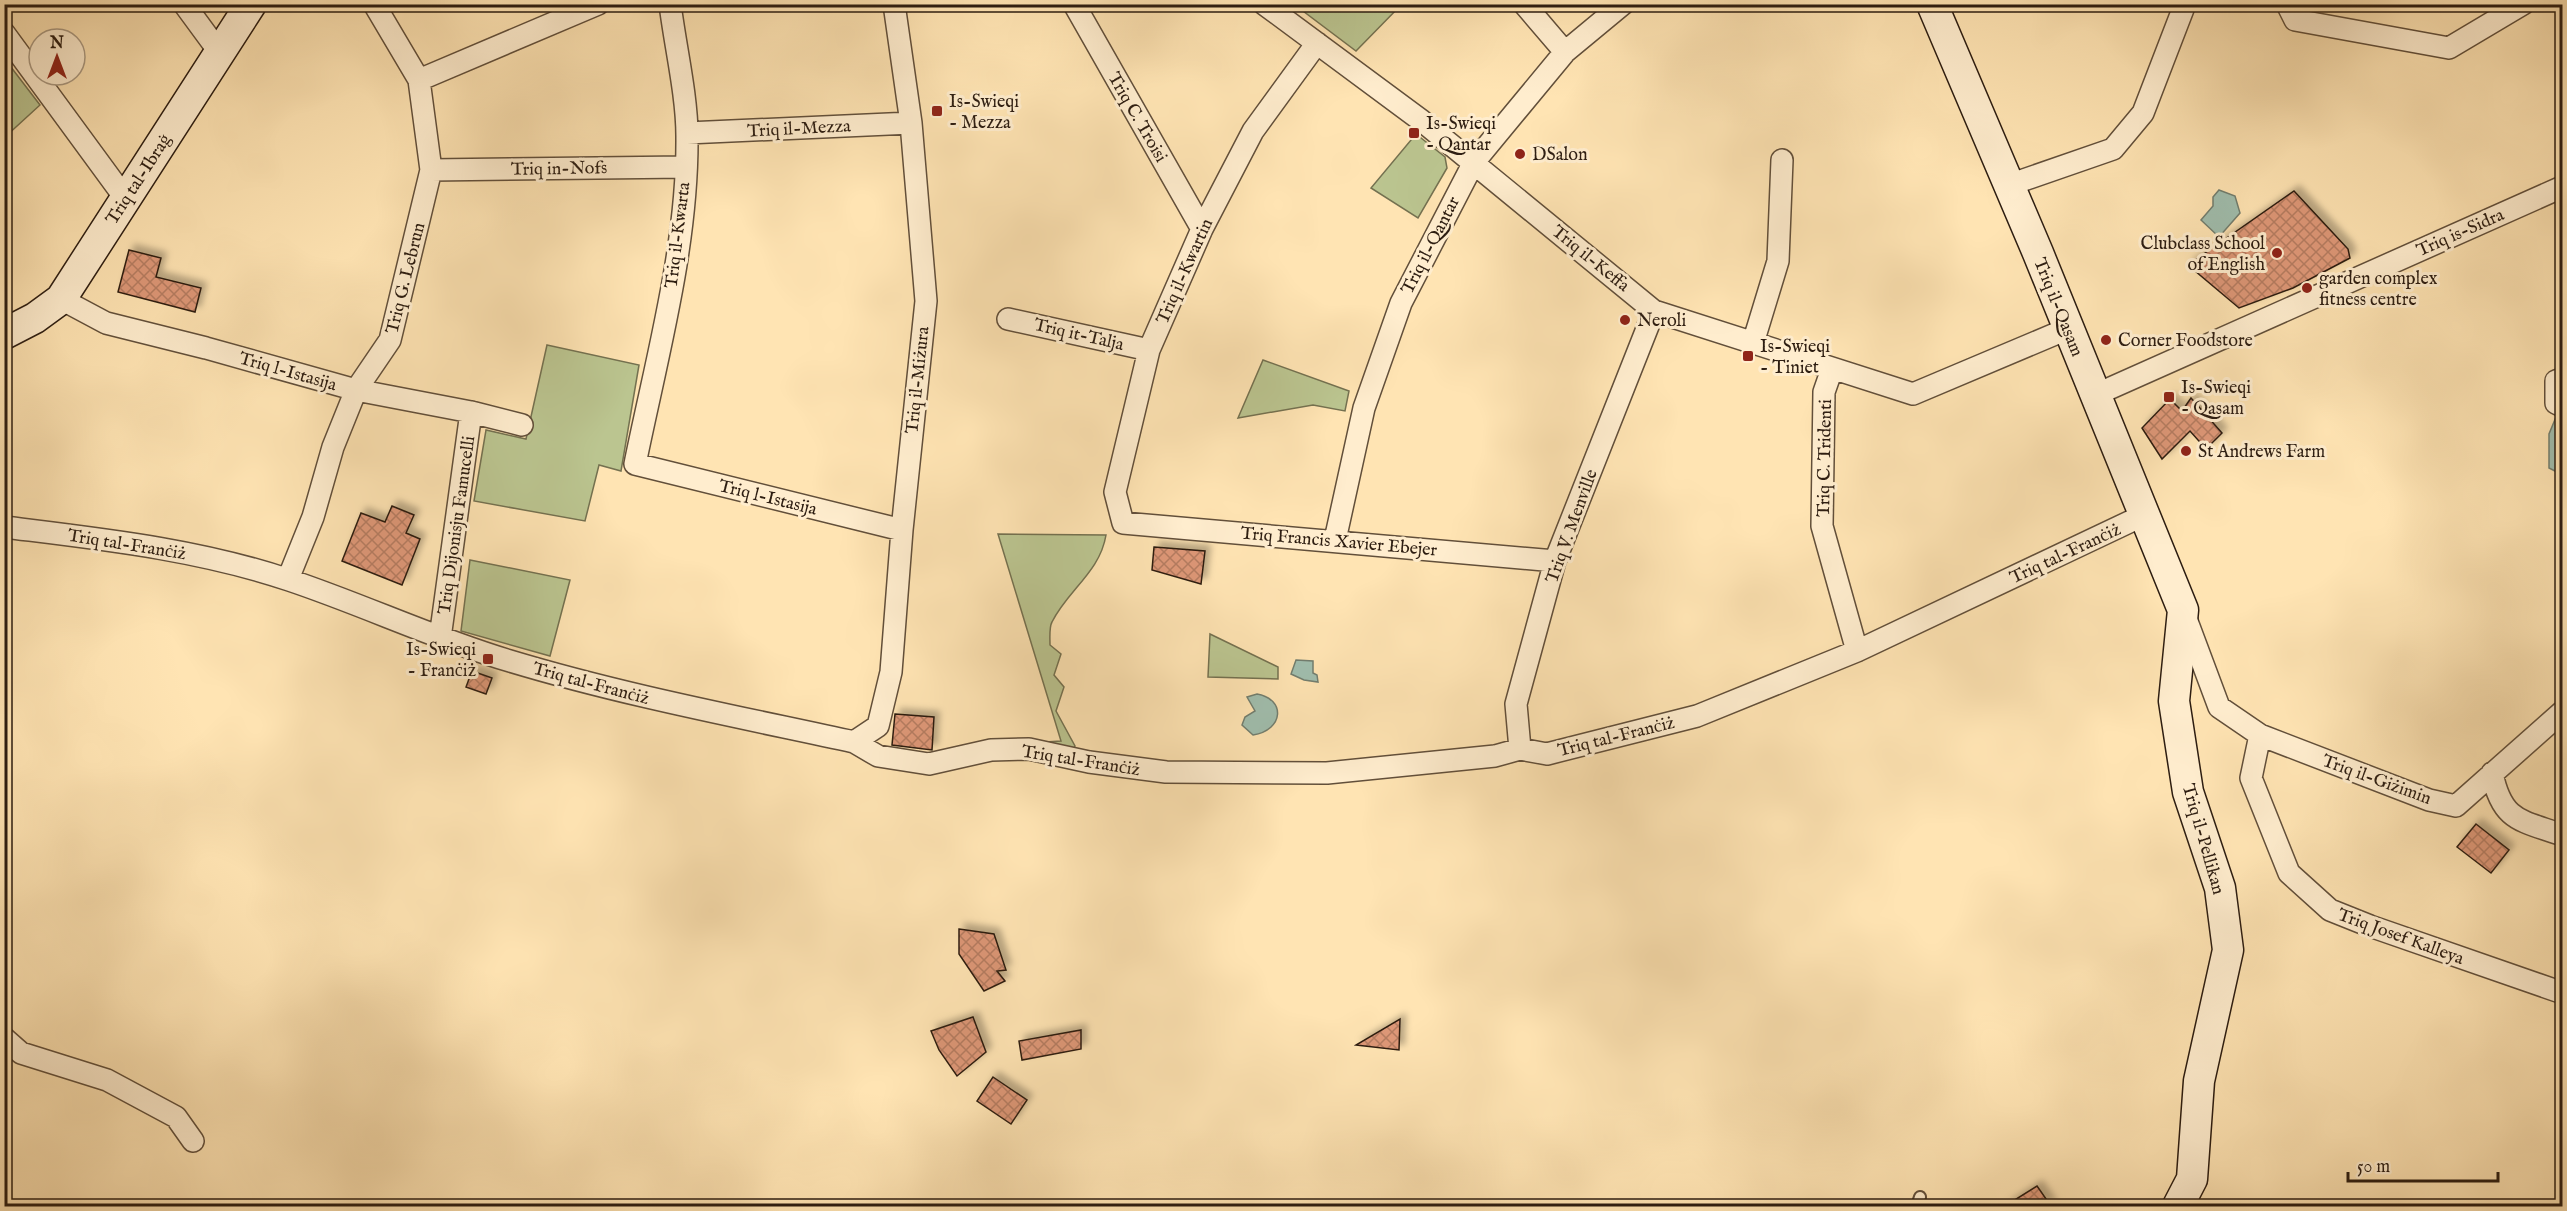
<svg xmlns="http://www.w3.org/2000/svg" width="2567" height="1211" font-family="'IM FELL English',serif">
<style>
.green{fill:#bbc590;stroke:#747150;stroke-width:1.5}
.water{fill:#a0beae;stroke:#727e6f;stroke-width:1.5}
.building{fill:url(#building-cross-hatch);stroke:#2d1d11;stroke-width:1.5;filter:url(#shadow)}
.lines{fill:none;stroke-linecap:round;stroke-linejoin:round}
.lane-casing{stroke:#624f3a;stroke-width:14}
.street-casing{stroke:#624f3a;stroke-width:24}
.secondary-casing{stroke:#2d1d11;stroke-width:33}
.lane{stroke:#ffedce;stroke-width:10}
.street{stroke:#ffedce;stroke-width:21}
.secondary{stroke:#ffedce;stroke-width:30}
.poi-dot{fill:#8f2418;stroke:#ffedce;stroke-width:2}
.labels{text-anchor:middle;stroke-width:6;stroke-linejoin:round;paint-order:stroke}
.poi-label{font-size:18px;fill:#2d1d11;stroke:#ffedce;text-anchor:start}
.street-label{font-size:18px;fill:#2d1d11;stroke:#ffedce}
</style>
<defs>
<pattern id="building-cross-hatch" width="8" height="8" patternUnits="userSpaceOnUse" patternTransform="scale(1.5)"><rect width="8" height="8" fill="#dd9777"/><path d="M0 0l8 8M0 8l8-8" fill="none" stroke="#b47b60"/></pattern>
<filter id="shadow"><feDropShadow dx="5.5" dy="-5.5" stdDeviation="3" flood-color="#0004"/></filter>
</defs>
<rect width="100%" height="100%" fill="#ffe4b3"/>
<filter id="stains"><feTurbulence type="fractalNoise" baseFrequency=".00333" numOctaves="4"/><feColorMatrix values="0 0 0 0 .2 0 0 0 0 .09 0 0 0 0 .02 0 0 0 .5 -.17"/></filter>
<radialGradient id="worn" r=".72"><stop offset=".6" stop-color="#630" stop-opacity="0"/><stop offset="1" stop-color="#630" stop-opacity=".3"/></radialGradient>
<path class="green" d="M1295 5H1401L1356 51Z
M4 58 40 105 5 137H4Z
M1416 134 1445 157 1447 168 1418 218 1371 188Z
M547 345 639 365 621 471 599 465 585 521 474 501 486 430 526 439Z
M1263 360 1349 391 1345 411 1313 405 1238 418Z
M998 534 1106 535C1100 572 1068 590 1052 622 1049 627 1050 638 1050 645L1061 654 1054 675 1064 687 1056 711 1075 746 1073 750 1029 743 1061 741Z
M470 560 570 580 550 656 461 631Z
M1210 634 1278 667V679L1208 677Z"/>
<path class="water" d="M2219 190 2235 196 2240 213 2219 237 2201 220 2213 206V197Z
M2556 417 2562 420V465L2555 471 2549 468V434Z
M1296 660 1313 661V673L1317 675 1318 682 1304 680 1291 674Z
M1257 694C1286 699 1284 730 1253 735L1242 725 1245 717 1255 711 1247 697Z"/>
<path class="building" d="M2294 191 2348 249 2350 258 2293 288 2239 308 2188 265Z
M129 250 161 258 156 277 201 288 195 312 118 292Z
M2191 398 2222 433 2206 449 2190 431 2162 459 2142 428 2170 399 2182 411Z
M392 506 414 515 406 533 420 539 402 585 342 561 361 513 385 522Z
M1154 547 1205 551 1201 584 1152 570Z
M472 671 492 678 486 694 466 687Z
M895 714 934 717 932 750 892 745Z
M2476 824 2509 850 2491 873 2457 847Z
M959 929 994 934 1006 970 997 971 1005 981 984 991 959 954Z
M973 1017 986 1052 957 1076 939 1050 931 1031Z
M1400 1019 1399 1050 1356 1045Z
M1081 1030V1049L1022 1060 1019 1041Z
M993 1077 1027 1100 1011 1124 977 1101Z
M2037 1186 2051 1206H2005Z"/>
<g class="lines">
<defs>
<path id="lane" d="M1917 1206 1920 1197"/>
<path id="street" d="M184 4 220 53
M670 4C675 45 687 95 687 136 688 246 657 356 635 464L902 530
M1074 4 1202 229
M1264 4 1422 121 1654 311 1913 394 2067 329
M1524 4 1565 52
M2287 4 2295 20 2449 48 2523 4
M4 33 125 198
M1317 43 1253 131 1202 229 1149 350 1115 492 1123 523 1555 561
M419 80 598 4
M687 133 911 123
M431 170 686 167
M2009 185 2113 149 2143 113 2185 4
M61 299 106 323 206 348 356 390 471 412 522 425
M1008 319 1149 350
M1753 343 1778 261 1782 160
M1832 369 1824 392 1822 526 1857 651
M2562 379 2556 381V403L2562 406
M2095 395 2562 187
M4 527C100 539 197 549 289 580 364 605 435 639 510 661 623 695 739 717 854 742L878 756 929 764 991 750 1029 749 1089 762 1166 772 1327 773 1495 756 1520 749 1547 754 1697 716 1857 651 2144 515
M1335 540 1364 408 1401 303 1474 162 1565 52 1623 4
M288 579 313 517 333 447 356 390 390 340 431 170 419 80 374 4
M2185 616 2219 707 2260 735 2429 800 2456 806 2562 712
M440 638 471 412
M2260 735 2251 778 2289 873 2330 910 2370 926 2560 992
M854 742 878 726 891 672 902 530 926 301 911 123 894 4
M1520 749 1516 704 1555 561 1654 311
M2492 773C2502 822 2521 820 2562 835
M4 1038 21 1053 107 1080 176 1117 193 1141"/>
<path id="secondary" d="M1932 4 2038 253 2183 610 2174 701 2188 792 2220 888 2228 950 2199 1081 2192 1179 2178 1206
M4 334 35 318 61 299 251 4"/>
</defs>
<use href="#lane" class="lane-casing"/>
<use href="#street" class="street-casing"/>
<use href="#secondary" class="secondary-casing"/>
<use href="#lane" class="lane"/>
<use href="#street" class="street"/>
<use href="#secondary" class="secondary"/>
</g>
<g class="poi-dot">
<rect x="931" y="105" width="12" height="12" rx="3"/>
<rect x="1408" y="127" width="12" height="12" rx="3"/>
<circle cx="1520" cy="154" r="6"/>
<circle cx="2277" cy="253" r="6"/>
<circle cx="2307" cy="288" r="6"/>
<circle cx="1625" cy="320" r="6"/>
<circle cx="2106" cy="340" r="6"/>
<rect x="1742" y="350" width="12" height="12" rx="3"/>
<rect x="2163" y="391" width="12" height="12" rx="3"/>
<circle cx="2186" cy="451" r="6"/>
<rect x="482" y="653" width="12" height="12" rx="3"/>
</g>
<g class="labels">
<g class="poi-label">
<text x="949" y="107">Is-Swieqi<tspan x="949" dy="21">- Mezza</tspan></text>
<text x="1426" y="129">Is-Swieqi<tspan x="1426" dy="21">- Qantar</tspan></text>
<text x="1532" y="160">DSalon</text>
<text x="2265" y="249" text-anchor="end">Clubclass School<tspan x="2265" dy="21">of English</tspan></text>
<text x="2319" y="284">garden complex<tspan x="2319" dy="21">fitness centre</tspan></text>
<text x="1637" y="326">Neroli</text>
<text x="2118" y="346">Corner Foodstore</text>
<text x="1760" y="352">Is-Swieqi<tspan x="1760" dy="21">- Tiniet</tspan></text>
<text x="2181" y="393">Is-Swieqi<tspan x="2181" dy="21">- Qasam</tspan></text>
<text x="2198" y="457">St Andrews Farm</text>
<text x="476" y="655" text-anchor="end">Is-Swieqi<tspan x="476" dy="21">- Franċiż</tspan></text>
</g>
<g class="street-label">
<text transform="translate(1138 117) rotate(60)" y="6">Triq C. Troisi</text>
<text transform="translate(799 128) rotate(-3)" y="6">Triq il-Mezza</text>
<text transform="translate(559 168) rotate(-1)" y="6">Triq in-Nofs</text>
<text transform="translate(138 179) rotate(-57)" y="6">Triq tal-Ibraġ</text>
<text transform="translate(2460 232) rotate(-24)" y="6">Triq is-Sidra</text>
<text transform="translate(677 235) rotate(-83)" y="6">Triq il-Kwarta</text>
<text transform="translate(1430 245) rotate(-63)" y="6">Triq il-Qantar</text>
<text transform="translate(1591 258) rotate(39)" y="6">Triq il-Keffa</text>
<text transform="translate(1184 271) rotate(-66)" y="6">Triq il-Kwartin</text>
<text transform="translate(405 278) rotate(-76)" y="6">Triq G. Lebrun</text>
<text transform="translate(2059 307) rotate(68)" y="6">Triq il-Qasam</text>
<text transform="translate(1079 334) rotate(13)" y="6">Triq it-Talja</text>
<text transform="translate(288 371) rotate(16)" y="6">Triq l-Istasija</text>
<text transform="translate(917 380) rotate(-84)" y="6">Triq il-Miżura</text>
<text transform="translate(1824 458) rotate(-89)" y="6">Triq C. Tridenti</text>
<text transform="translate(768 497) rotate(14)" y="6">Triq l-Istasija</text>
<text transform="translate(456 525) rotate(-82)" y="6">Triq Dijonisju Famucelli</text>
<text transform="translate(1571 526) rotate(-70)" y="6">Triq V. Menville</text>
<text transform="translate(1339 541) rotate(5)" y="6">Triq Francis Xavier Ebejer</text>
<text transform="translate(127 544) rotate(9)" y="6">Triq tal-Franċiż</text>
<text transform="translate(2065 553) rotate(-25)" y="6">Triq tal-Franċiż</text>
<text transform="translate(591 683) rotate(15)" y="6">Triq tal-Franċiż</text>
<text transform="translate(1616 736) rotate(-14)" y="6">Triq tal-Franċiż</text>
<text transform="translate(1081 760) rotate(9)" y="6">Triq tal-Franċiż</text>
<text transform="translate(2377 779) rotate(20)" y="6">Triq il-Giżimin</text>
<text transform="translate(2204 839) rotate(74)" y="6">Triq il-Pellikan</text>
<text transform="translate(2401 936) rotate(20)" y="6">Triq Josef Kalleya</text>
</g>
</g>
<rect width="2567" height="1211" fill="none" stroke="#ffe4b3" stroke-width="24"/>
<rect x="6" y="6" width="2555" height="1199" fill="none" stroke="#2d1d11" stroke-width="3"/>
<rect x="12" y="12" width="2543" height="1187" fill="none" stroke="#2d1d11" stroke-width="1.5"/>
<g transform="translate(57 57)"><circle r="28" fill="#ffedce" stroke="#ab9a82" stroke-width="1.5"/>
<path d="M0-4.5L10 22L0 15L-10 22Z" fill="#8f2418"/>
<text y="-9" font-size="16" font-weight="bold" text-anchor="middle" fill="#2d1d11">N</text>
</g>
<path d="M2348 1172v9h150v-9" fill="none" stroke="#2d1d11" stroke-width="3"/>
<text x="2357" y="1172" font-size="18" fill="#2d1d11" stroke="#ffedce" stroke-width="4.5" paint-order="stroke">50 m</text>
<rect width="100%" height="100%" filter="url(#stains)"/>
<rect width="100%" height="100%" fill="url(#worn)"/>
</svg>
